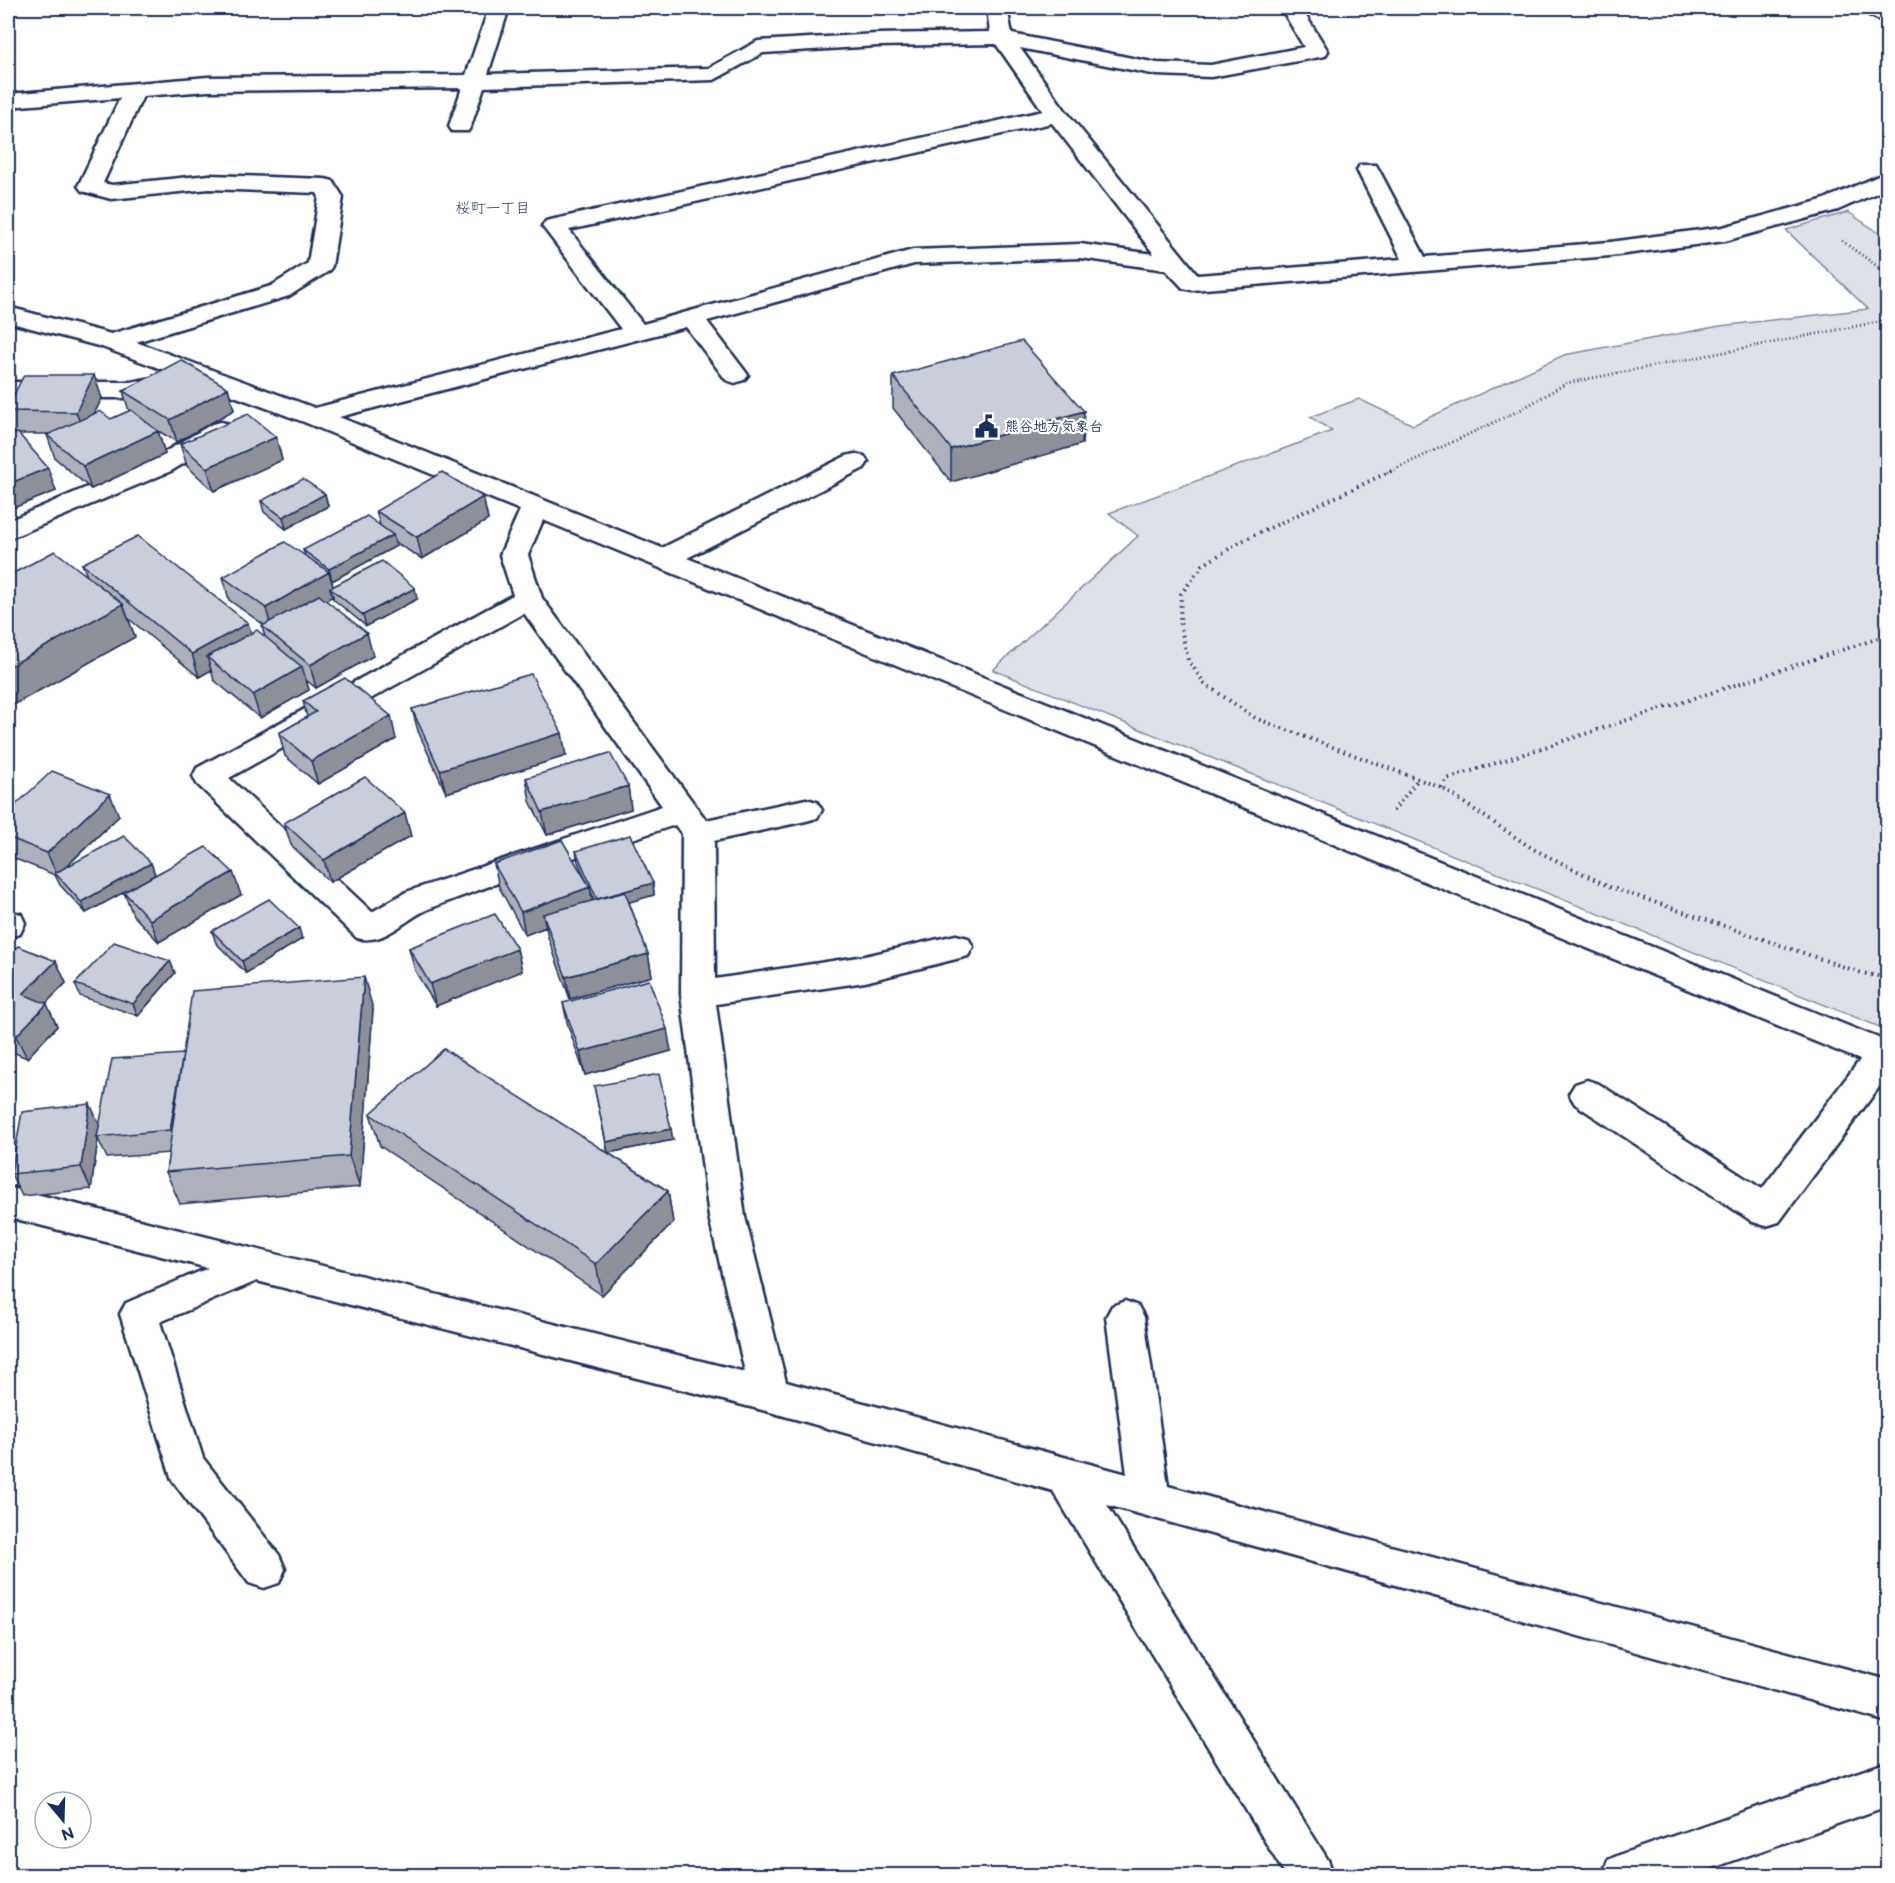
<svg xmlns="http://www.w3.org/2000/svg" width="1895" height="1883" font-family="'Balsamiq Sans','Klee One',sans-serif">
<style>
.green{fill:#dee1e7;stroke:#7c88a2;stroke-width:1.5}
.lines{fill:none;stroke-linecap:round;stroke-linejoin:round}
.minor-casing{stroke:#1b2f5e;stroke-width:5}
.path-far1{stroke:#1b2f5e;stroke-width:3;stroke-dasharray:1 3;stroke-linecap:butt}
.path{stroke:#1b2f5e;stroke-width:4;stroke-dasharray:1.5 4.5;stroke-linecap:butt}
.minor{fill:#fff;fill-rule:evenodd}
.wall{fill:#aeb1bb;stroke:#1b2f5e;stroke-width:1.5;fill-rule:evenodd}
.shaded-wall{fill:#8d9099;stroke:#1b2f5e;stroke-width:1.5}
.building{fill:#caceda;stroke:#1b2f5e;stroke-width:1.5}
.labels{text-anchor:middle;stroke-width:4.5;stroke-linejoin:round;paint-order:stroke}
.far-poi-label{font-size:14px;font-weight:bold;fill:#1b2f5e;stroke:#fff;text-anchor:start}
.far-neighbourhood-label{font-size:15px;fill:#1b2f5e;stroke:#fff}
</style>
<rect width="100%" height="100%" fill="#fff"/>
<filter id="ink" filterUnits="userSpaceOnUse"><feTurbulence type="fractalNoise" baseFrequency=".0167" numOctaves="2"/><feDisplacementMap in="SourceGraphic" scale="12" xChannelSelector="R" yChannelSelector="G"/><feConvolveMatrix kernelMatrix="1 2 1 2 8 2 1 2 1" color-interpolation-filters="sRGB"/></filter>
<g filter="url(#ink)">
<path class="green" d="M1848 212 1888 239 1887 1030 993 670 1138 536 1109 513 1332 431 1310 417 1359 399 1413 425 1564 355 1720 326 1868 309 1786 230Z"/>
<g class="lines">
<defs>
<path id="minor" d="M489 8H509L488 74 709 68 758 41 877 34 990 32 987 8H1007L1012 34 1157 63 1211 65 1304 47 1281 8H1301L1328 51 1325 56 1211 77 1157 75 1020 48 1065 110 1198 275 1402 259 1357 170 1360 165H1376L1379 170 1425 257 1610 242 1723 227 1822 200 1888 172V188L1838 210 1725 241 1610 256 1192 290 1183 288 1166 270 1080 258 914 264 707 321 748 375 744 380 735 383 726 380 686 327 339 417 662 548 846 456 855 454 864 456 868 462 864 468 687 558 1888 1042V1075L1779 1222 1766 1226 1753 1222 1575 1104 1569 1094 1575 1084 1587 1080 1599 1084 1762 1189 1860 1060 543 520 528 555 542 598 706 820 806 799 817 802 822 810 817 818 806 821 714 841 715 979 865 956 956 935 968 938 973 947 968 956 865 982 716 1004 745 1217 786 1382 1127 1474 1106 1317 1112 1306 1125 1301 1138 1306 1144 1317 1168 1486 1888 1680V1722L1107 1505 1328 1860 1334 1876H1286L1053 1491 770 1412 257 1281 160 1322 203 1458 279 1555 285 1569 279 1583 264 1588 249 1583 172 1480 120 1314 126 1303 208 1268 8 1217V1187L745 1372 709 1217 681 994 682 834 675 825C594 852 511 876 431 908 406 917 385 946 357 938L197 784 193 776 197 768 513 595 500 555 520 510 304 422 102 347 8 322V307L111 334 271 286 308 263 319 197 317 193 209 189 111 199 82 191 78 186 120 98 8 107V94L208 77 466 75ZM996 44 1043 111 546 221 542 226 546 231 621 329 315 408 136 342 289 296 329 271 332 266 343 197 333 181 325 179 209 175 112 185 103 183 143 96 208 91 462 88 449 126 452 131H468L471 126 484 87 714 80 763 53 877 46ZM1052 123 1154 254 1080 244 913 250 643 324 569 230ZM524 613 662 806 406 892 372 912 229 778Z
M1860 8 1888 9V24L1863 12Z
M168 375 177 378 181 383 177 388 131 398H8V382H131Z
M221 422 230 424 234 430 230 436 171 471 8 539V521L153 459 212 424Z
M8 911 21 914 25 923 20 934 8 937Z
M1888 1762V1806L1690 1876H1602L1608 1860 1624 1853Z"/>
</defs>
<use href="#minor" class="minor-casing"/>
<path class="path-far1" d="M1842 241 1888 274
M1387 473 1520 410 1567 383 1888 320"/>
<path class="path" d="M1391 471 1242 541 1203 565 1181 594 1180 623 1188 660 1205 684 1255 718 1442 788 1533 849 1610 887 1862 973 1888 978
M1442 788 1447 779 1888 635
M1393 811 1419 778"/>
<use href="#minor" class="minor"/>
</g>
<path class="wall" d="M893 376 1084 411 1082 444 951 482 893 408Z
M228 388 234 410 177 442 155 429 158 431 165 454 91 489 55 458 47 435 49 434H18L56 491 8 510V436L15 434 13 433 8 418V411L102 398 94 414 111 419 129 411 123 391Z
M276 437 282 460 214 491 187 466 180 444Z
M325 494 328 506 286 529 264 512 261 501Z
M483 497 488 520 422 559 395 542 396 546 332 581 331 580 333 586 417 599 366 626 333 599V596L326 600 373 656 316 688 306 680 309 690 260 718 214 680 211 670 199 677 128 618 135 637 8 708V576H87L82 564 251 633 265 637 262 626 264 625 229 600 223 577 305 555 303 550 380 525 376 511Z
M303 701 396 739 318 784 285 756 279 733 307 717Z
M412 709 566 756 446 793 418 731Z
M526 778 628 786 631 809 547 835 530 801Z
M8 812 119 816 65 868 151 863 155 875 86 913 60 885 55 875 8 856Z
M284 823 411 836 330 882 291 845Z
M576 851 653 883 654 895 629 902 648 954 652 976 570 999 548 937 546 927 525 935 499 887 494 864 587 883 578 862ZM590 890 595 901H592Z
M124 892 241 895 159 942 133 915Z
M212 931 302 939 246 973 216 943Z
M409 948 517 949 522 971 436 1006 415 971Z
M8 956 56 961 66 983 46 1003 57 1026 27 1058 8 1050Z
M170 961 175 973 138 1016 80 996 75 984Z
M563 1003 671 1051 585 1075 568 1026Z
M373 1009 360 1187 180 1204 166 1172 169 1153 107 1158 98 1139 91 1189 22 1196 11 1174 90 1104 99 1125 183 1054Z
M594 1086 673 1140 608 1153 668 1191 673 1223 602 1295 380 1146 370 1114 608 1153Z"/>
<path class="shaded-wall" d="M94 375 102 398 84 434 76 412Z
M228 388 234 410 177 442 170 420Z
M1084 411 1082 444 951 482V449Z
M158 431 165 454 91 489 83 466Z
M276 437 282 460 214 491 207 468Z
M48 468 56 491 8 510V484Z
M325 494 328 506 286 529 283 517Z
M483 497 488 520 422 559 417 537Z
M393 535 396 546 332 581 329 569Z
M329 572 334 590 330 588 333 596 272 631 266 608Z
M415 588 417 599 366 626 363 615Z
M123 604 135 637 8 708V667Z
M248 623 255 646 207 657 211 670 199 677 192 654Z
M367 633 373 656 316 688 310 665Z
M302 667 309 690 260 718 253 695Z
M391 716 396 739 318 784 311 761Z
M562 733 566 756 446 793 440 770Z
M628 786 631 809 547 835 542 812Z
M110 794 119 816 57 875 47 853Z
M405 813 411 836 330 882 324 860Z
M151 863 155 875 86 913 81 902Z
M233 872 241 895 159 942 150 920Z
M653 883 654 895 599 911 597 899Z
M590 887 594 910 543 914 546 927 525 935 521 912Z
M299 928 302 939 246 973 242 961Z
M517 949 522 971 436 1006 430 984Z
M648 954 652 976 570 999 566 977Z
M56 961 66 983 33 1016 23 994Z
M170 961 175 973 138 1016 133 1004Z
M364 977 373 1009 360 1187 349 1156Z
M47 1004 57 1026 27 1058 16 1036Z
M667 1029 671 1051 585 1075 580 1052Z
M183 1054 180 1152 170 1130Z
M90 1104 100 1126 97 1137 98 1139 91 1189 81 1167Z
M671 1129 673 1140 608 1153 606 1142Z
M668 1191 673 1223 602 1295 596 1264Z"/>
<path class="building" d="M1022 341 1084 411 951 449 893 376Z
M181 360 228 388 170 420 123 391Z
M24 375H94L76 412 8 411V406Z
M131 410 158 431 83 466 47 435 100 411 111 419Z
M248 414 276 437 207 468 180 444Z
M18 433 48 468 8 484V436Z
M442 472 483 497 417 537 376 511Z
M303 479 325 494 283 517 261 501Z
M367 516 393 535 329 569 303 550Z
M138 536 248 623 192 654 82 564Z
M285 542 329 572 266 608 223 577Z
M55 551 123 604 8 667V576Z
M382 561 415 588 363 615 330 588Z
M319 595 367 633 310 665 262 626Z
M257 630 302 667 253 695 207 657Z
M531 674 562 733 440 770 412 709Z
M345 678 391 716 311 761 279 733 316 712 303 701Z
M610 753 628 786 542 812 526 778Z
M52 771 110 794 47 853 8 837V812Z
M365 777 405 813 324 860 284 823Z
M630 835 653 883 597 899 576 851Z
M124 836 151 863 81 902 55 873Z
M562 840 590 887 521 912 494 864Z
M206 847 233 872 150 920 124 892Z
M625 892 648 954 566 977 543 914Z
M269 899 299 928 242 961 212 931Z
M495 914 517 949 430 984 409 948Z
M114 942 170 961 133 1004 75 984Z
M18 946 56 961 23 994 47 1004 16 1036 8 1032V956Z
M364 977 349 1156 166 1172 192 991Z
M649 980 667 1029 580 1052 563 1003Z
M444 1049 668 1191 596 1264 370 1114Z
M183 1054 170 1130 97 1137 112 1059Z
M659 1074 671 1129 606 1142 594 1086Z
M90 1104 81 1167 11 1174 22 1112Z"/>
</g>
<defs>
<symbol id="civic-bare" viewBox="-9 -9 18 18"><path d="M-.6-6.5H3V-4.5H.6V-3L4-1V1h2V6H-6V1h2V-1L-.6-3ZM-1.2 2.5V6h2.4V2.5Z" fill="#1b2f5e" stroke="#fff" stroke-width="2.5" paint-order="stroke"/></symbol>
</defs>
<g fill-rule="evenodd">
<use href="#civic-bare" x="970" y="410" width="33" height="33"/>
</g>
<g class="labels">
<g class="far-poi-label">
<text x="1005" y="431">熊谷地方気象台</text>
</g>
<g class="far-neighbourhood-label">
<text x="493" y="213">桜町一丁目</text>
</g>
</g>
<rect width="1895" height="1883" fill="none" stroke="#fff" stroke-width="30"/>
<rect x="15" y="15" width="1865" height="1853" fill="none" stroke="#1b2f5e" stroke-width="2" filter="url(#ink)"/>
<g transform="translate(63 1820) rotate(161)"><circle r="28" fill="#ffffff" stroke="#a4acbf" stroke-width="1.5"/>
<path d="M0-4.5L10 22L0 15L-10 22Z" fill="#1b2f5e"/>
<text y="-9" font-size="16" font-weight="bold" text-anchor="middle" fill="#1b2f5e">N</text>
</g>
</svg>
